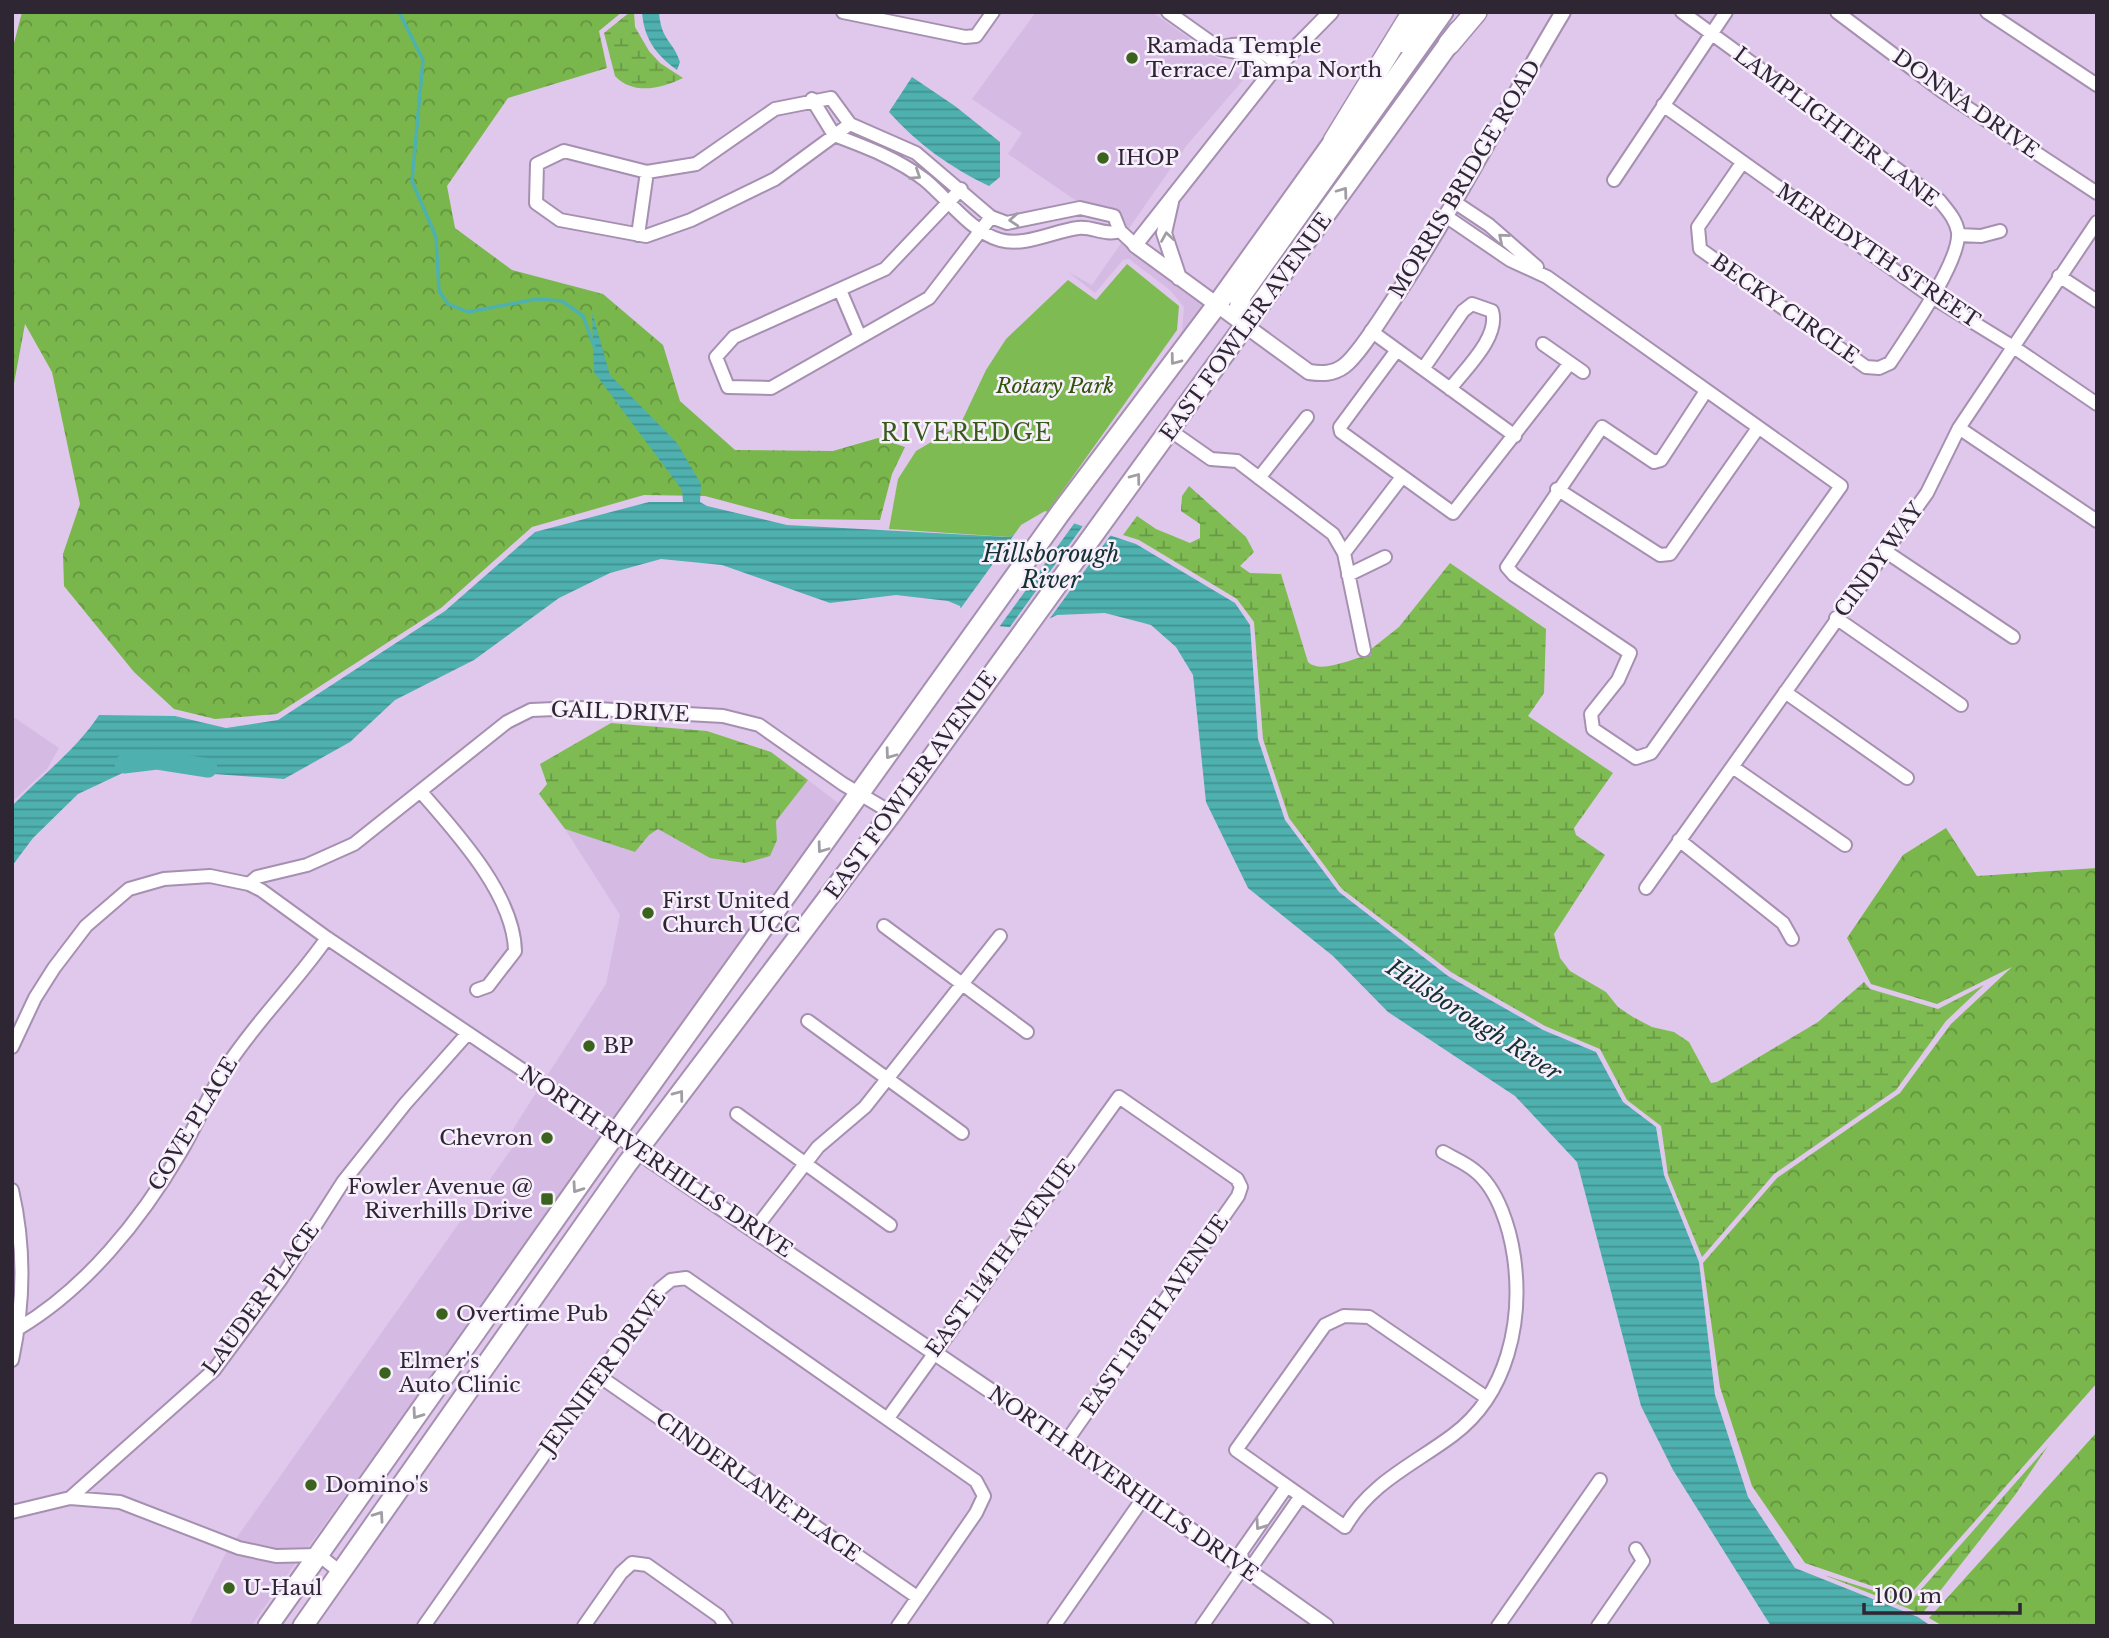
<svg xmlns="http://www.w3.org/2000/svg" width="2109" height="1638" font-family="'Libre Baskerville',serif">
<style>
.built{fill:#d5bae3}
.forest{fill:url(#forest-crowns)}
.wetland{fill:url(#wetland-marsh)}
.park{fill:#7fbb53}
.water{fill:url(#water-rules)}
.pier{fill:#dfc8eb}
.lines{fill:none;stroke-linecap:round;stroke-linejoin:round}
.stream{stroke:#4eb1af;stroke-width:3.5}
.river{stroke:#4eb1af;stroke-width:19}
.minor-casing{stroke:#a690b1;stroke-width:16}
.tertiary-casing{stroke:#a690b1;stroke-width:18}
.primary-casing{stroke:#a690b1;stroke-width:23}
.motorway-casing{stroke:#a690b1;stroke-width:24}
.minor{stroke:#fff;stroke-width:12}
.tertiary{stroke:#fff;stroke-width:14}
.primary{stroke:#fff;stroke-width:19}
.motorway{stroke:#fff;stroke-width:21}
.oneway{stroke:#a19da4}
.poi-dot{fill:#3c631d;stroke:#f8effd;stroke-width:2.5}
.labels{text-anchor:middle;stroke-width:5;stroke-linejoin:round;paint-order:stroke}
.poi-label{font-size:21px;fill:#2f2634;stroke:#f8effd;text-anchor:start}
.street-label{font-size:21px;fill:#2f2634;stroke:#f8effd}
.park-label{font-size:21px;font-style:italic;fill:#2e5509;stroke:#f8effd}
.neighbourhood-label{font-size:23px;letter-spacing:2px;fill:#385b1c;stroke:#f8effd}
.water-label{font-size:23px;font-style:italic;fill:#133231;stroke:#f8effd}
</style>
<defs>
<pattern id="forest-crowns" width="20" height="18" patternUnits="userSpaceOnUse" patternTransform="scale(1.75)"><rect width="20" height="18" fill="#79b64b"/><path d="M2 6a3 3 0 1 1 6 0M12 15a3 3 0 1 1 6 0" fill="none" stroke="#64943f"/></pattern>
<pattern id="wetland-marsh" width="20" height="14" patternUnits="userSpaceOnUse" patternTransform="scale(1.75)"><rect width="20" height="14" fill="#7fbb53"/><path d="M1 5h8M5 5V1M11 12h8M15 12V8" fill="none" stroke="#689846"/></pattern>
<pattern id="water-rules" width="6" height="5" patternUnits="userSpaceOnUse" patternTransform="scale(1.75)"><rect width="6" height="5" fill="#4eb1af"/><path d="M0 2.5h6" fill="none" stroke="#41908f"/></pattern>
</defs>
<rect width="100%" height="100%" fill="#dfc8eb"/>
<path class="built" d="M1036 12H1152L1245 78 1187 145 1125 234 1008 154 1022 133 972 99Z
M1122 242 1205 304 1169 354 1182 331 1184 307 1170 290 1129 259 1123 260 1095 293 1068 272 1092 285Z
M12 716 59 748 47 769 12 802Z
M808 780 842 806 613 1124 545 1079 606 984 620 915 565 829 635 852 649 835 658 829 688 845 777 840 776 821Z
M539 1088 607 1133 306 1550H276L235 1540 515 1144V1138L510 1134Z
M228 1549 297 1561 251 1626H189Z"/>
<path class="forest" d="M22 12H622L599 31 607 68 508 98 447 186 455 228 512 270 603 294 663 345 680 401 735 450 833 451 878 438 905 447 892 474 880 520 791 519 705 496 644 495 532 527 441 608 277 714 215 719 174 709 134 672 64 586 63 554 80 504 52 372 25 324 12 394V51Z
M1946 828 1977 876 2097 868V1383L1907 1598 1805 1563 1752 1486 1720 1387 1703 1263 1777 1178 1900 1093 1951 1024 2012 967 1937 1004 1871 984 1847 938 1903 855Z
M2097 1432V1626H1943L1929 1618Z"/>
<path class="wetland" d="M630 12H634L635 27 649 51 660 63 683 78C662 88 634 96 615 76L604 33Z
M1189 486 1246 537 1254 552 1240 566 1250 573 1281 574 1308 662C1321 675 1354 657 1371 655L1370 650 1399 627 1450 563 1546 629 1544 693 1528 716 1613 773 1574 828 1576 835 1605 855 1554 934 1560 958 1570 971 1606 992 1618 1007 1633 1017 1652 1027 1674 1032 1689 1042 1711 1083 1717 1082 1818 1022 1864 982 1870 989 1938 1009 1984 985 1946 1021 1896 1090 1774 1174 1702 1257 1668 1175 1661 1126 1627 1100 1600 1049 1545 1026 1451 972 1342 889 1289 818 1263 739 1254 622 1237 599 1139 540 1123 535 1137 516 1156 529 1190 543 1200 538V524L1181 511 1182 496Z
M611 723 707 731 771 752 808 780 776 821 777 840 770 856 745 863 710 858 658 829 649 835 635 852 565 829 539 794 547 784 540 764Z
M2048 1446 2015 1495 1922 1614 1824 1575 1910 1602Z"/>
<path class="park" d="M1127 264 1179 306 1177 330 1046 514 1009 537 889 529 898 479 916 451 960 425 986 370 1006 339 1068 280 1096 300Z"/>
<path class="water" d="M642 12H659C661 41 673 40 680 62L677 70C655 54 644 38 642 12Z
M912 77 955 106 1000 142V177L989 186C951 168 916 143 889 112Z
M592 312 610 375 677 443 701 484 700 502 707 506 787 525 1009 537 1046 514 1136 544 1235 603 1250 625 1258 739 1285 820 1339 892 1448 976 1543 1030 1596 1052 1623 1102 1656 1127 1664 1175 1699 1262 1715 1395 1748 1497 1795 1568 1918 1617 1931 1626H1772L1769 1623 1673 1470 1641 1406 1577 1162 1515 1096 1388 1012 1333 956 1248 888 1206 802 1193 675 1176 647 1151 625 1105 613 1057 615 1028 629 966 623 960 606 948 601 896 595 830 603 722 565 661 559 610 573 559 598 474 660 395 700 350 742 284 779 200 773 163 754 78 794 33 838 12 866V806C41 776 76 750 99 715L175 716 226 728 278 720 445 611 535 532 649 502H683L682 490 594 372Z"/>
<path class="pier" d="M1045 511 1076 521 997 630 964 626 958 612 1021 525Z
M1085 523 1113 532 1045 625 1029 633 1007 631Z"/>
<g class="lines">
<path class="stream" d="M399 12 423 60 412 181 436 237 439 291 448 304 468 312 537 299 562 301 583 316 594 346"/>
<path class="river" d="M124 764 157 760 208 768"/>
<defs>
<path id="minor" d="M843 12 965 37 976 36 993 12
M1168 12 1220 49 1247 54 1269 75
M1682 12 1939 200C1947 210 1956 219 1958 232 1961 261 1907 337 1890 363L1879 368 1866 367 1700 249 1698 227 1742 163
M1837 12 1942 91 2097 193
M1987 12 2097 85
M1227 46C1250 40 1262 51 1279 66
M812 99 834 135
M1663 105 1932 297 2015 348 2097 404
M850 124 775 179 691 220 646 236 560 220 536 203 537 164 564 151 647 172 696 164 775 109 831 98 850 124 916 153 991 217 1007 223 1080 208 1114 216 1120 231 1135 245
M834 135C866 147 898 159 925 180 947 198 971 232 1000 240 1025 247 1054 231 1078 228 1093 226 1104 236 1120 231
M1614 180 1726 12
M961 189 885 269 734 337 716 357 728 387 771 388 929 298 991 217
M1456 203 1489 225 1537 267
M1447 217 1510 260 1547 277 1841 486 1651 753 1636 758 1593 729 1591 714 1618 680 1630 653 1514 575 1507 567 1602 427 1654 462 1661 460 1706 391
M638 235 647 172
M1958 235 1981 236 2000 231
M2059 276 2097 301
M840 290 860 337
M1371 331 1515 436
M1543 344 1583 372
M1397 350 1340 427 1341 432 1453 513 1570 363
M1423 369 1463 311 1472 304 1492 311C1500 337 1465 369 1450 389
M1959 428 2097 521
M1171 431 1211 459 1237 461 1333 534 1344 553 1364 650
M1259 478 1307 417
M1557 489 1660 555 1670 554 1758 428
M1885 551 2013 637
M1344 553 1402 477
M1348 575 1385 557
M1836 618 1961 705
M1785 692 1907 778
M1734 768 1845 845
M421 792C456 832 514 895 515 951L488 986 477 990
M1679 840 1783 923 1792 939
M249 884 257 877 307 865 354 844 507 722 531 710 579 708 723 716 759 725 843 784 892 813
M1646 888 1927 493 1959 428 2097 222
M884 926 1027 1032
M808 1021 962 1133
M12 1047 35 998 54 968 86 926 129 889 164 879 210 876 249 884 261 890 327 938 616 1133
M737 1114 890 1225
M1443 1152C1453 1158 1466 1163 1475 1171 1498 1189 1510 1229 1514 1257 1523 1321 1508 1394 1453 1435 1413 1465 1371 1482 1345 1527L1236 1450 1325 1325 1344 1316 1369 1317 1487 1398
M12 1190C25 1246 24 1304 12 1360
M755 1229 818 1147 865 1107 1000 936
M19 1328C85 1289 141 1220 180 1153 196 1126 208 1096 225 1069 255 1022 295 984 327 938
M599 1376 917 1597
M888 1418 1119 1097 1237 1179 1241 1187 1238 1196 1066 1442
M70 1498 120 1502 239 1548 276 1556 319 1555 340 1572
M12 1512 70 1498 214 1370 281 1279 343 1182 405 1104 468 1033
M1243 1567 1241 1552 1287 1486
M424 1626 660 1289 671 1280 686 1278 976 1481 984 1496 976 1513 898 1626
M584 1626 621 1573 632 1563 647 1565 719 1616 726 1626
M1054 1626 1144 1497
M1202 1626 1243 1567 1255 1562 1301 1496
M1498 1626 1600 1480
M1598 1626 1643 1561 1636 1549"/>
<path id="tertiary" d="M1331 12 1269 75 1135 245 1309 372C1322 374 1333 374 1344 366 1360 354 1386 310 1398 293 1458 202 1507 105 1563 12
M1171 202 1164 233 1179 278
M616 1133 649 1159 1066 1442 1326 1626"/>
<path id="primary" d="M1404 43 1426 12
M1246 327 1239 311 1241 296 1443 12
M268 1626 616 1133 1061 512 1216 306 1342 130
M303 1626 627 1164 892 813 1458 31"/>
<path id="motorway" d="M1449 44 1476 12
M1334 141 1413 12"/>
</defs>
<use href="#minor" class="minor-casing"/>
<use href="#tertiary" class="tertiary-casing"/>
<use href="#primary" class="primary-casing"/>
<use href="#motorway" class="motorway-casing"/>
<use href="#minor" class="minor"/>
<use href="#tertiary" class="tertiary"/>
<use href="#primary" class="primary"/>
<use href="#motorway" class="motorway"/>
</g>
<defs><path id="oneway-chevron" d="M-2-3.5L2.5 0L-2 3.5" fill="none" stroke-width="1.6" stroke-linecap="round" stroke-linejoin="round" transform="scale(1.75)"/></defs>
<g class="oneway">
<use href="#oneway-chevron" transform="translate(916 175) rotate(33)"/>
<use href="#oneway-chevron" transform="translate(1343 192) rotate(-54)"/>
<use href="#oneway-chevron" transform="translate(1014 220) rotate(176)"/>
<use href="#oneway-chevron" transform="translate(1167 237) rotate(-99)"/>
<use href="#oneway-chevron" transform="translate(1503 238) rotate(-140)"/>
<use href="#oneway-chevron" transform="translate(1175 360) rotate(127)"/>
<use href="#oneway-chevron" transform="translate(1136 478) rotate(-53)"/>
<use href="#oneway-chevron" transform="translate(890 754) rotate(126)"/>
<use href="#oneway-chevron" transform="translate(822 848) rotate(126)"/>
<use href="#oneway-chevron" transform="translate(679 1095) rotate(-53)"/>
<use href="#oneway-chevron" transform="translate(577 1188) rotate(125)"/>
<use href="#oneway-chevron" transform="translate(417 1414) rotate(125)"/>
<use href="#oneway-chevron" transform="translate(379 1516) rotate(-55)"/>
<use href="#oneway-chevron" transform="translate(1260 1525) rotate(125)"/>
</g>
<g class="poi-dot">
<circle cx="1132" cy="58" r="7"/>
<circle cx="1103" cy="158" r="7"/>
<circle cx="648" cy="913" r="7"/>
<circle cx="589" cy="1046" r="7"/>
<circle cx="547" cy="1138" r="7"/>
<rect x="540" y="1192" width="14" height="14" rx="3.5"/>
<circle cx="442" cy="1314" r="7"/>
<circle cx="385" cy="1373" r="7"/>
<circle cx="311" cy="1485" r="7"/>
<circle cx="229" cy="1588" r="7"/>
</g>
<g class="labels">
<g class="poi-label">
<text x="1146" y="53">Ramada Temple<tspan x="1146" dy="24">Terrace/Tampa North</tspan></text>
<text x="1117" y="165">IHOP</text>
<text x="662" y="908">First United<tspan x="662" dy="24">Church UCC</tspan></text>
<text x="603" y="1053">BP</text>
<text x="533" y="1145" text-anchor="end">Chevron</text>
<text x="533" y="1194" text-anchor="end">Fowler Avenue @<tspan x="533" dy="24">Riverhills Drive</tspan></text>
<text x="456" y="1321">Overtime Pub</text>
<text x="399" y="1368">Elmer's<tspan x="399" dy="24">Auto Clinic</tspan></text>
<text x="325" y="1492">Domino's</text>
<text x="243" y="1595">U-Haul</text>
</g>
<g class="street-label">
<text transform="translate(1966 104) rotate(35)" y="7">DONNA DRIVE</text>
<text transform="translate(1836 127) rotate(37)" y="7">LAMPLIGHTER LANE</text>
<text transform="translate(1465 179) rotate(-59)" y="7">MORRIS BRIDGE ROAD</text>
<text transform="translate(1878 256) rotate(34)" y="7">MEREDYTH STREET</text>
<text transform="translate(1785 309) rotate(35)" y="7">BECKY CIRCLE</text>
<text transform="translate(1246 327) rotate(-54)" y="7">EAST FOWLER AVENUE</text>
<text transform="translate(1879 560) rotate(-54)" y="7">CINDY WAY</text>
<text transform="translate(620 712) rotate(2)" y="7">GAIL DRIVE</text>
<text transform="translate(911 785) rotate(-54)" y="7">EAST FOWLER AVENUE</text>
<text transform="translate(193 1124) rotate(-59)" y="7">COVE PLACE</text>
<text transform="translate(656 1162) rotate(34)" y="7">NORTH RIVERHILLS DRIVE</text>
<text transform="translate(1001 1258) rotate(-54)" y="7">EAST 114TH AVENUE</text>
<text transform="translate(261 1299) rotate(-54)" y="7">LAUDER PLACE</text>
<text transform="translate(1155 1315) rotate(-55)" y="7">EAST 113TH AVENUE</text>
<text transform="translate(603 1372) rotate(-54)" y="7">JENNIFER DRIVE</text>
<text transform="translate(1123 1484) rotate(35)" y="7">NORTH RIVERHILLS DRIVE</text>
<text transform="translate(758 1487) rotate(35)" y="7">CINDERLANE PLACE</text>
</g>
<g class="park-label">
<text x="1055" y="393">Rotary Park</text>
</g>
<g class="neighbourhood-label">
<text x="967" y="441">RIVEREDGE</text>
</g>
<g class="water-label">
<text x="1051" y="562">Hillsborough<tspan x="1051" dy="26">River</tspan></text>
<text transform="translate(1474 1020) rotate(33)" y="8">Hillsborough River</text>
</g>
</g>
<rect width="2109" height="1638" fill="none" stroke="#2f2634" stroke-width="28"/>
<path d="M1864 1603v10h156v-10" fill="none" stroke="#2f2634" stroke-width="3.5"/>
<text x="1874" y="1603" font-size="21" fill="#2f2634" stroke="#f8effd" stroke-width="5" paint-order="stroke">100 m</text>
</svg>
